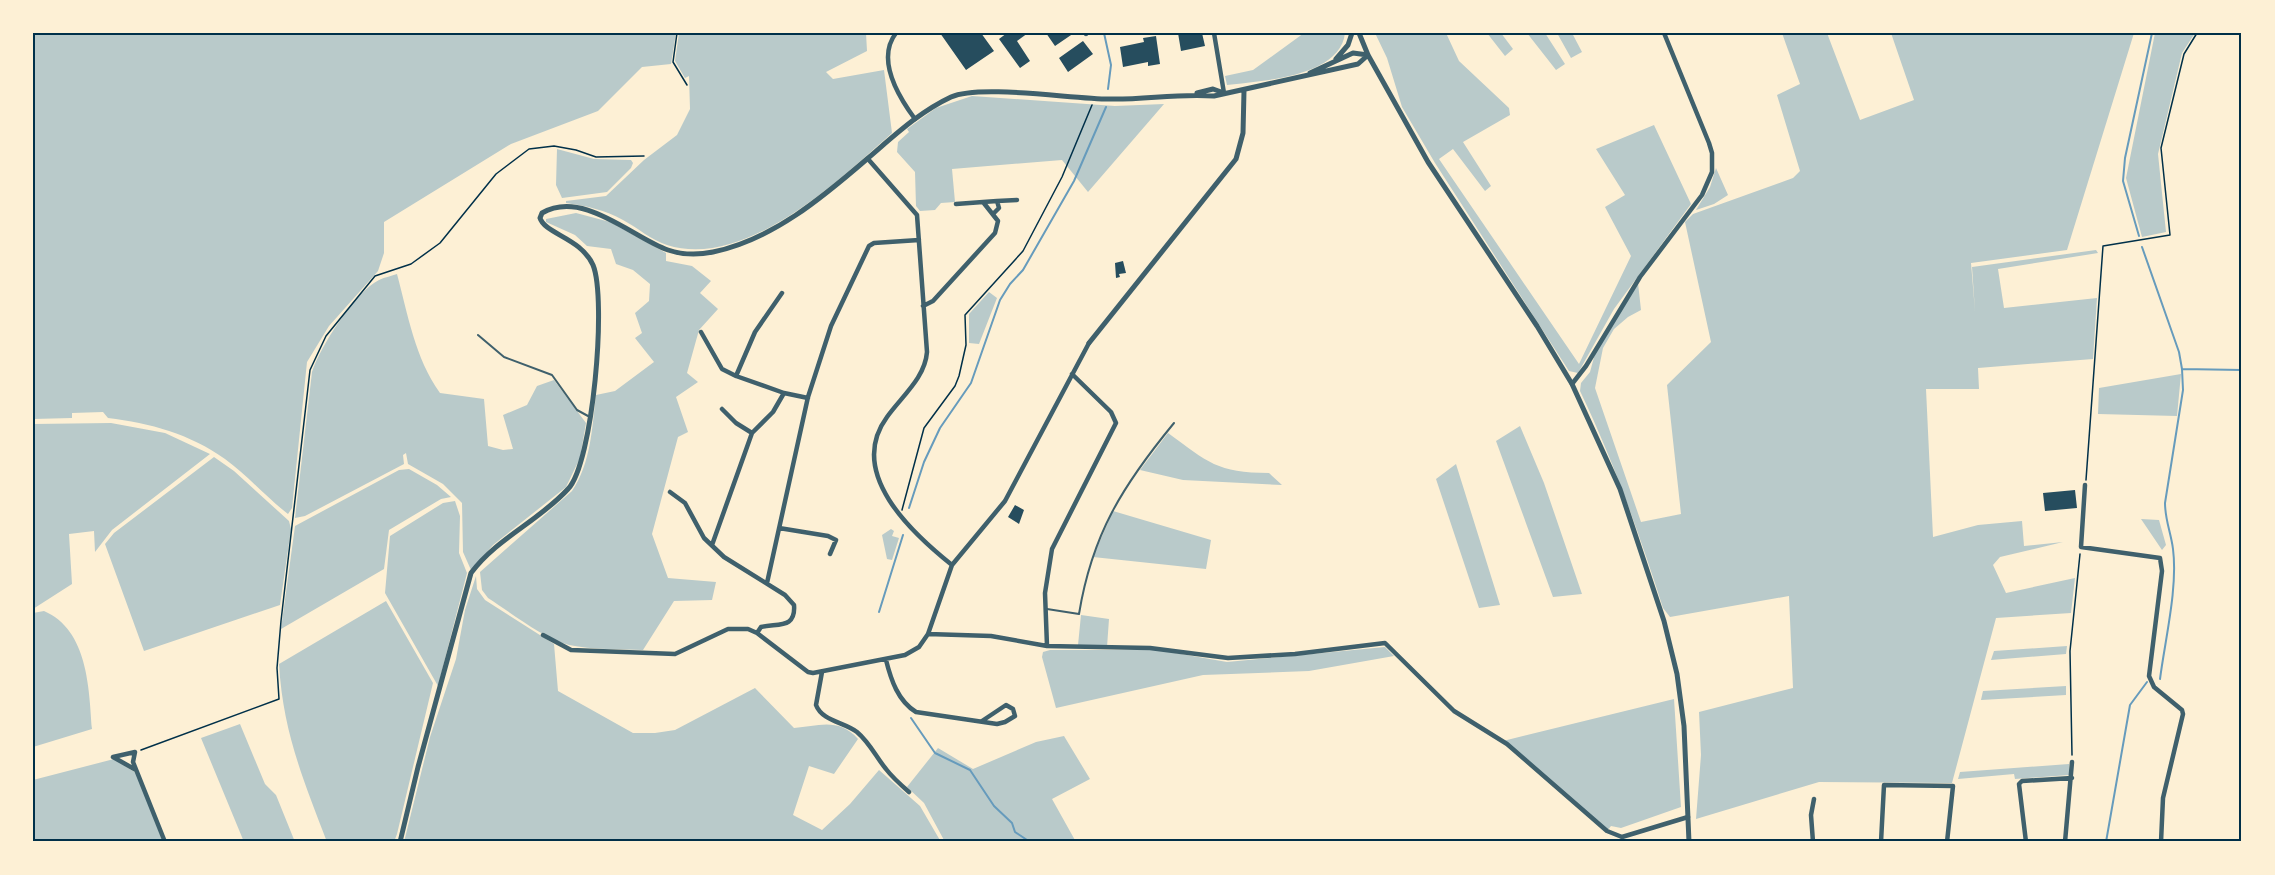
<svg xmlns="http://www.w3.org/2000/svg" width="2275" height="875" font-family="'Exo 2',sans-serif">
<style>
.green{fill:#b9caca}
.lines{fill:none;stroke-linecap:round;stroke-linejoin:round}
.stream{stroke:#669bbc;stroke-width:2}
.building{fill:#264d5e}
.path{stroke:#003049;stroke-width:1.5}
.service{stroke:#3f606c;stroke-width:2}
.minor{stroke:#3f606c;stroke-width:4.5}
.tertiary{stroke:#3f606c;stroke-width:5}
.neatline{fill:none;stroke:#003049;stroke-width:2}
</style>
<rect width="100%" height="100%" fill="#fdf0d5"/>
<path class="green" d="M33 33H676L671 64 642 67 598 111 511 144 384 222V253L378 271 329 326 307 362 292 508 288 514C266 497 247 475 225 459 190 434 150 423 108 418L103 412 72 413V418L33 419Z
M679 33H866L867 51 826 72 833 79 884 70 892 133C838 181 745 270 667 245 651 240 638 228 623 220 605 210 587 206 566 203V201L606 196 644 160 677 135 690 109 689 76 685 78 675 61Z
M1304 33H1345C1340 77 1262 81 1227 85L1225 76 1253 70Z
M1375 33H1446L1459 61 1509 108 1510 115 1463 142 1491 186 1485 191 1453 149 1439 159 1579 364 1631 256 1605 207 1625 195 1596 149 1654 125 1691 204 1614 309 1578 373 1569 371 1435 163 1402 107 1387 58Z
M1487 33H1501L1513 49 1505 56Z
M1527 33H1545L1565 64 1556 70Z
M1557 33H1572L1582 52 1571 58Z
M1782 33H1827L1860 120 1914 100 1891 33H2134L2067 250 1971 263 1975 311 1972 267 2096 250 2098 253 1998 269 2004 308 2097 298 2093 359 1978 368 1979 389H1926L1933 537 1978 525 2022 521 2024 546 2063 542 2000 557 1993 565 2006 593 2075 578 2071 613 1996 618 1952 783 1819 782 1696 819 1701 755 1699 712 1793 688 1789 596 1670 617 1663 608C1639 533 1614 462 1580 391L1581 383 1590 372 1596 350 1638 283 1641 310 1628 317 1614 329 1603 348 1595 388 1641 522 1681 514 1667 385 1711 342 1685 222 1693 214 1793 178 1800 171 1777 95 1800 84Z
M2155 33H2195L2182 53 2158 154 2166 232 2142 237 2126 178Z
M972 96 1115 106 1164 104 1088 192 1062 160 952 169 955 202 941 203 935 210 920 211 916 206 915 172 897 152 898 142 909 132 907 129 936 108Z
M557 149 594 159 631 160 633 163 631 168 607 192 562 198 556 185Z
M1716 168 1728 195 1714 204 1696 210 1710 187Z
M576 213 610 222 666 253V261L692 266 711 281 700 293 718 309 699 330 687 373 698 382 676 397 688 432 678 437 652 534 668 578 716 582 712 600 674 601 643 650C619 649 593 650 569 645 544 639 510 612 488 598L482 590 480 572 572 491C591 463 592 428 596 395L615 391 654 362 635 338 642 333 635 313 649 301 650 284 633 270 616 264 611 249 587 246 575 235 546 222V219Z
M397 274C408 315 415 358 440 393L484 399 488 446 503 450 513 449 503 415 527 405 537 386 554 380 586 423 580 458 566 487 493 545 471 570 463 552 462 503 443 484 408 464 406 453 403 455 404 464 305 516 295 518 312 372C320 347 355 292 379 280 385 277 392 276 397 274Z
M989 292 997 298 979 344 969 343V314Z
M2181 374 2177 416 2098 414 2099 388Z
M111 423 165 433 210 454 112 530 95 552 94 531 69 534 72 584 33 609V424Z
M1520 426 1544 483 1582 594 1553 597 1496 441Z
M1168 433C1208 462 1217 473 1269 473L1282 485 1183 480 1140 470Z
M214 457 234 471 289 521 291 529 280 605 144 651 105 544 114 533Z
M1456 464 1500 605 1479 608 1436 479Z
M409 469 437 485 451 497 441 499 389 530 384 569 281 629 295 526 399 470Z
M455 501 460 516 459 553 467 573 438 686 385 593 390 536 443 503Z
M1113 511 1211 540 1206 569 1093 557Z
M2141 519 2159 520 2166 545 2162 550Z
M891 529 894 531 892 536 899 538 892 560 887 559 882 535Z
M476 576 477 589 485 600 554 644 558 691 633 733H655L675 730 755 688 794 728C818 726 839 717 858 739L834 774 809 766 793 815 822 830 850 804 879 770 920 806 941 842H404L430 737 456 659 465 610Z
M386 601 433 683 397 834 394 842H327C303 779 283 732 279 664Z
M44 611C88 630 89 688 92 729L33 747V613Z
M1081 615 1109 619 1107 647 1078 645Z
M2067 646 2066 654 1991 660 1994 651Z
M1385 647 1394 656 1309 671 1203 675 1056 708 1042 657 1043 652 1050 650H1158L1227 662Z
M2066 686V695L1981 700 1983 691Z
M1674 699 1681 807 1621 828 1611 826 1607 831 1503 741Z
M240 724 265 784 276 795 295 842H244L201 738Z
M1064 736 1090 779 1052 799 1076 842H945L924 803 907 787 938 748 973 769 1036 742Z
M114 759 136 773 163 842H33V780Z
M2069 764V775L2015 779 2014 774 1958 779 1960 772Z"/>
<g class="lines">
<path class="stream" d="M1104 33 1111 65 1108 89
M2139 236 2123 181 2125 158 2152 33
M2142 247 2179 352 2182 369 2183 390 2165 503C2165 520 2171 533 2173 549 2178 588 2165 640 2160 679
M2182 369 2242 370
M909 508 924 462 940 428 971 383 1000 300 1010 284 1023 270 1074 181 1106 107
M879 612 903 535
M911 718 935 753 970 770 994 806 1012 823 1015 832 1030 842
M2106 842 2130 705 2147 682"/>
</g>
<path class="building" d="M940 33H981L994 51 966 70Z
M1007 33H1028L1017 41 1030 61 1020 68 999 39Z
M1046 33H1074L1055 46Z
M1178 33H1202L1205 46 1181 51Z
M1156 36 1160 64 1148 66V62L1123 67 1120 47 1144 42 1143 38Z
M1083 41 1093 54 1068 72 1059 58Z
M1123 261 1126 273 1119 274 1120 277 1116 278 1115 263Z
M2075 490 2077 508 2045 511 2043 493Z
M1015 505 1024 510 1019 524 1008 517Z"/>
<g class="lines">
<path class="path" d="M677 33 673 62 687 85
M2086 480 2103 246 2170 235 2161 148 2184 54 2197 33
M902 510 924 428 955 386 959 376 966 345 965 315 1023 251 1062 177 1092 105
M141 750 279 699 277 668 281 621 310 370 326 336 375 276 411 264 440 243 496 174 529 149 554 146 576 150 596 157 644 156
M2072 755 2070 651 2080 554"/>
<path class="service" d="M478 335 504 357 552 375 577 410 588 416
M1047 609 1079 614C1092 534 1123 485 1174 423"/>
<path class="minor" d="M896 33C876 59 898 96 915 119
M1086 33V34
M1214 33 1224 93
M868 159 917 215 927 352C925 378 902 396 887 417 846 473 912 533 952 565
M997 201 1017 200
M956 204 983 202
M782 293 755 332 736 376 784 393 808 398
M923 306 933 301 995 233 998 221 983 202 997 201 999 208 994 213
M701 332 722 369 736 376
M1572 384 1586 366 1640 277 1702 195 1712 172V153L1709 143 1664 33
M722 409 736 423 752 433
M2085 485 2081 547 2160 558 2162 571 2149 676 2154 687 2182 710 2183 714 2163 798 2161 842
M670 492 685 503 704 538 724 557 785 595 794 605C796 629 778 623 761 627L757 633
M779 528 828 536 836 540 830 554
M712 545 752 433 773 412 784 393
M767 583 808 397 831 326 869 246 874 243 919 240
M928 634 991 636 1047 646 1150 648 1228 658 1295 654 1385 643 1454 711 1507 744 1607 831 1622 837
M543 635 571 650 675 654 728 629H748L757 633 808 672 813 673 905 655 919 647 928 634 952 565 1005 501 1089 343
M1047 646 1045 593 1052 549 1116 423 1111 412 1072 374
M886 660C891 680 898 701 916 712L997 724 1005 722 1015 716 1013 709 1006 705 982 721
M822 672 816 705C822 721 844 722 857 732 870 743 876 757 886 769 892 777 901 785 909 792
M113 757 135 752 133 762 165 842
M113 757 136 770
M1622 837 1688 817
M1813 842 1811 815 1814 799
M1881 842 1884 785 1953 786 1947 842
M2026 842 2019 784 2022 781 2072 778
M2065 842 2072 762"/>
<path class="tertiary" d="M1359 33 1368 55 1428 162 1537 326 1572 384 1620 489 1664 621 1677 674 1684 726 1689 842
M1336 59 1348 45 1352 33
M1310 73 1353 53 1368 55
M1197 93 1213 89 1224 93
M1089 343 1236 159 1243 133 1244 91
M400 842 418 767 471 573C497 538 539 521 568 489 593 463 607 299 593 265 581 238 545 234 540 218L542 213C583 189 633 238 668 250 683 255 698 255 713 252 772 240 823 197 867 159 894 136 919 112 951 97 980 84 1072 99 1109 99 1144 100 1178 93 1214 96L1358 64 1368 55"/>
</g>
<rect width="2275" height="875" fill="none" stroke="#fdf0d5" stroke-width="69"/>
<rect x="34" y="34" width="2206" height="806" class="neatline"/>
</svg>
